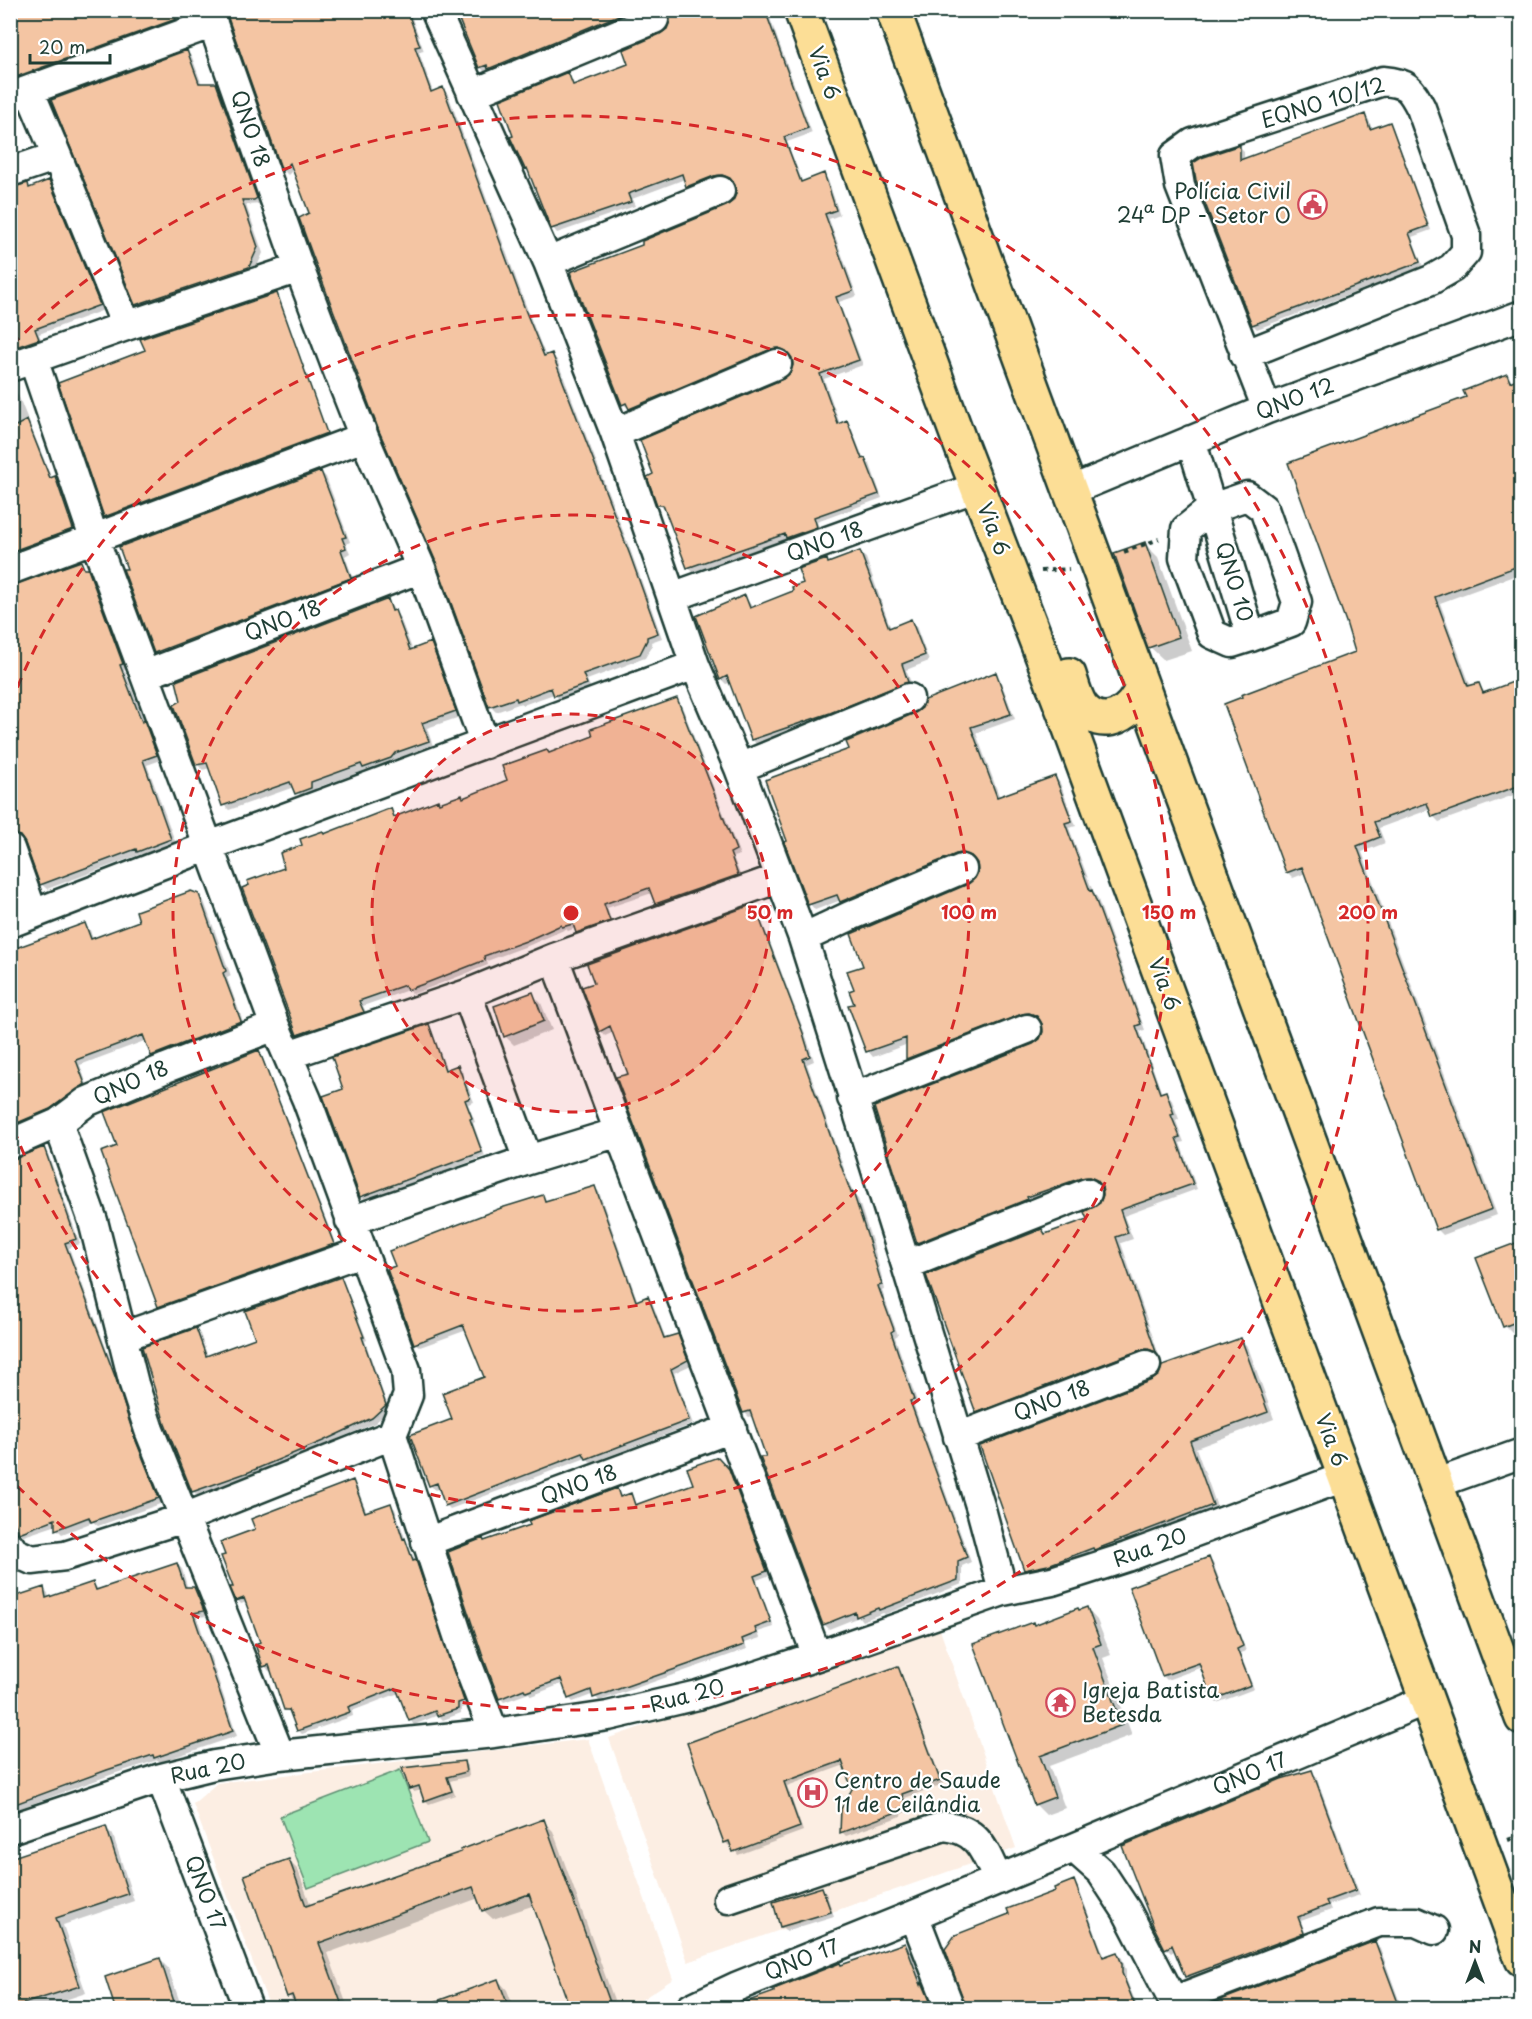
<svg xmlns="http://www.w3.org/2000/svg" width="1532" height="2019" font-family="'Playpen Sans',sans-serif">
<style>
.built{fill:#fceee3}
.green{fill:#9de4b2;stroke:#5e9073;stroke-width:1.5}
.shadow{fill:#0003}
.building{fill:#f4c5a3;stroke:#1f3d34;stroke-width:1.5}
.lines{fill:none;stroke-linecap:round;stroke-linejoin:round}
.minor-casing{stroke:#1f3d34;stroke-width:33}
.major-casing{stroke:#1f3d34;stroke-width:38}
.path{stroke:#1f3d34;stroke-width:4;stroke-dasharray:4.5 4.5;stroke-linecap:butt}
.minor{stroke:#fff;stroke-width:28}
.major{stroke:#fcde96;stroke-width:33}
.ring{fill:none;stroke:#d62828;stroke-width:3;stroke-dasharray:10 8}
.labels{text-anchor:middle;stroke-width:4.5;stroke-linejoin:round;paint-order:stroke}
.street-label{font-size:21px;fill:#1f3d34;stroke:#fff}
.poi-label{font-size:21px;fill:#1f3d34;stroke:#fff;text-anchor:start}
.centre{fill:#d62828;stroke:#fff;stroke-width:3}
.ring-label{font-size:18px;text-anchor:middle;font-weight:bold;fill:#d62828;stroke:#fff;stroke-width:4.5;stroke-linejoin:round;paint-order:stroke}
</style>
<rect width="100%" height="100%" fill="#fff"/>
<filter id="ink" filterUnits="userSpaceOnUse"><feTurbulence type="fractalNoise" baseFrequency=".0167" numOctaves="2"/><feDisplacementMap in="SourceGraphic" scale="12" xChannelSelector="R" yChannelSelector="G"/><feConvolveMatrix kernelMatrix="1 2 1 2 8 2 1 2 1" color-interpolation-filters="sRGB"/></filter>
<g filter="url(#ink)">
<path class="built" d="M938 1624 1016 1848 688 1962 609 1738Z
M588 1739 673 1979 629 2008H270L193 1804 217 1783Z"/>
<path class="green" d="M400 1770 428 1842 308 1888 280 1816Z"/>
<path class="shadow" d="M10 10H175L180 24 10 86Z
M227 10H409L424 51 419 52 433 92 443 89 448 94 531 319 546 357 552 355 557 360 630 549 662 638 651 642 652 646 645 658 587 680 591 689 560 700 554 694 523 705 521 703 496 712 491 707 294 169 288 175 284 171Z
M457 10H647L495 73 491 70 485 72 480 67Z
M669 10H767L812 133 787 142 803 183 824 175 828 180 840 215 829 219 857 296 839 302 863 365 824 379 840 424 847 422 851 427 864 460 870 464 882 498 817 522 821 532 793 542 789 538 693 572 688 567 667 509H664L659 504 792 374 795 366 791 354 784 352 776 353 635 413 623 404 644 246 727 208 735 201 738 194 734 181 728 179 719 180 692 191 687 186 685 179 632 199 635 206 557 233 553 228 531 174 526 168 567 74 575 86 630 65 668 30 672 22Z
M187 52 192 57 202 85H216L222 91 262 204 246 205 263 253 254 273 142 310 137 305 53 100Z
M1365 116 1369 120 1372 130 1389 124 1393 128 1431 230 1412 237 1423 267 1257 329 1253 325 1197 179 1240 147 1244 151V161Z
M49 182 54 187 104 310 39 334 43 344 10 356V192L27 185 30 189Z
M276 295 279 297H277L327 438 110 520 106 516 147 351Z
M1507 376 1513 382 1522 379V573L1440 603 1471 687 1478 684 1486 694 1522 680V792L1439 822 1433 816 1431 809 1379 828 1385 843 1362 852 1497 1215 1443 1235 1437 1229 1306 873 1293 878 1287 872 1357 653 1467 398Z
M10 384 16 390 52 479 55 477 60 482 77 534 10 559Z
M321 472 326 477 350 542 346 544 350 553 345 556 355 583 161 657 156 652 129 571Z
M1145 544 1158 557 1192 651 1164 660 1150 647Z
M860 553 866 558 891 629 910 621 916 626 929 661 906 670 913 687 835 718 757 745 752 739 730 683 726 684 721 679 745 597 753 608 795 592 827 560 830 564Z
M81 563 93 576 127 669 124 670 161 760 147 765 176 844 143 856 141 854 47 889 41 884 25 840 19 837 11 838 10 588Z
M387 600 400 618 413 651 430 644 436 650 460 717 427 728 433 746 370 773 366 770 316 788V793L302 798 294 787 229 810 224 805 210 768 203 770 197 764Z
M995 674 1000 679 1015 719 976 733 1000 798 1055 777 1060 783 1076 826 1069 828 1094 894 1097 897 1145 1030 1140 1031 1162 1094 1166 1093 1171 1098 1179 1119 1176 1121 1184 1142 1180 1143 1197 1189 1124 1216 1133 1239 1121 1243 1159 1355 1154 1353 1146 1354 982 1417 977 1412 1042 1230 1046 1235 1088 1220 1101 1204 1105 1195 1102 1184 1095 1181 1087 1182 924 1247 919 1242 1034 1046 1041 1040 1045 1032 1042 1020 1035 1017 1027 1018 913 1063 908 1058V1044L873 1057 868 1051 856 1005V989L865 966 977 879 980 871 977 860 971 857 962 858 847 907 841 900 815 910 810 904 851 750Z
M676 699 681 704 740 855 733 857 742 879 661 908 657 904 652 893 607 908 613 925 582 936 576 928 568 931 566 929 530 945 487 961 488 965 434 986 413 994 408 990 363 1006 368 1016 302 1038 298 1034 286 869 304 846 325 835 390 809 396 818 438 801 440 804 462 796 464 799 509 781 549 754 595 737Z
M199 896 204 901 231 976 227 978 245 1027 158 1061 153 1056 147 1040 80 1065 89 1090 10 1133V951L85 925 90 930 93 940 141 922Z
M753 906 758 911 807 1039 814 1061 807 1064 847 1177 854 1195 858 1199 873 1244 885 1289 882 1291 898 1335 895 1337 918 1404 914 1406 971 1562 962 1566V1584L885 1614 883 1613 862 1621 859 1617 829 1629 824 1624 753 1416 749 1417 744 1412 630 1075 614 1032 605 1036 601 1031 584 988Z
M532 994 541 1003 552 1030 514 1045 505 1036Z
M428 1026 432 1030 447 1071 458 1067 462 1071 474 1102 468 1104 475 1122 473 1123 485 1156 366 1201 362 1197 325 1097 345 1090Z
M258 1052 262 1056 337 1248 163 1310 159 1306Z
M43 1149 48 1154 80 1244 69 1248 120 1386 138 1443 163 1503 98 1526 93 1522 62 1534 57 1529V1525L24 1536 19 1531Z
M594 1187 599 1192 638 1302 648 1298 652 1302 666 1339 677 1336 682 1341 691 1365 674 1373 693 1424 591 1463 586 1458 450 1509 446 1505 440 1488 435 1490 430 1485 454 1420 486 1378 467 1330 420 1347 415 1343 543 1197 547 1201Z
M1522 1243V1332L1514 1335 1505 1326 1478 1259Z
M340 1279 344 1283 367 1340 365 1341 389 1410 375 1423 254 1475 197 1495 193 1491 196 1330 200 1334 208 1357 257 1339Z
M1241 1340 1248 1347 1274 1419 1196 1448 1219 1512 1032 1576 1025 1569 1153 1382Z
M723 1463 732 1474 770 1575 757 1580 774 1627 758 1632 760 1638 745 1643 747 1649 599 1701 594 1694 573 1702 569 1698 564 1683 531 1696 529 1693 504 1702 500 1698 485 1542 532 1526 617 1490 622 1497 630 1494 637 1506 695 1485Z
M352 1482 357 1487 367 1513 390 1505 395 1509 406 1541 416 1562 420 1566 468 1706 461 1708V1713L443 1720 438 1715 414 1725 410 1720 399 1693 352 1711 353 1716 302 1734 298 1730 292 1714 286 1709 272 1670 269 1671 265 1666 257 1645 262 1643 247 1602 241 1604 237 1600 235 1589 257 1530Z
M1209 1559 1213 1563 1246 1651 1240 1653 1254 1689 1217 1703 1213 1699 1202 1667 1167 1680 1163 1676 1131 1588Z
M177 1564 182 1569 188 1589H194L199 1594 208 1616 197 1617 237 1736 160 1762 158 1760 113 1774 10 1812V1600L43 1588 48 1593 49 1599 93 1584 99 1590Z
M1087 1609 1097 1620 1111 1655 1103 1658 1132 1735 1049 1766 1065 1808 1046 1815 1035 1804V1626Z
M897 1668 901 1672 943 1784 905 1798 909 1811 903 1813 901 1816 846 1836 842 1832V1809L853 1789 845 1765 787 1786 803 1831 738 1855 732 1845 729 1846 725 1842 689 1744Z
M464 1763 468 1767 469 1776 450 1781 455 1795 429 1804 425 1800 422 1790 414 1792 410 1788Z
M1311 1771 1316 1776 1360 1895 1329 1905 1331 1910 1301 1921 1307 1938 1191 1981 1186 1976 1176 1950 1171 1953 1166 1948 1154 1925Z
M543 1821 553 1831 617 2008H572L535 1905 493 1919 483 1910 479 1898 328 1953 348 2008H299L289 1996V1861L298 1870 311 1906 462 1853Z
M105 1827 113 1835 134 1901 63 1925 86 1993 41 2008H15L10 1997Z
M1074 1882 1078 1887 1105 1958 1117 1953 1122 1958 1126 1970V1979L1138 2008H968L967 2002 1011 1915Z
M822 1888 826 1893 834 1916 786 1931 782 1927 775 1903Z
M1375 1943 1380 1948 1402 2008H1205Z
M905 1944 910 1949 922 1984 927 1989 934 2008H734Z
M160 1960 168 1968 182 2008H116L107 1978Z
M498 1980 507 1990 514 2008H420Z"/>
<path class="building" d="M10 10H172L176 19 10 79Z
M241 10H407L420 46 415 47 431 92 443 87 526 312 544 356 552 353 630 555 658 633 647 637V640L640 654 583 674 587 684 554 696 551 688 517 701 516 698 489 707 436 562 379 431 312 254 299 218 309 213 290 163 282 171 227 15Z
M455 10H631L488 69 487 65 479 68Z
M668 10H765L808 128 784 137 801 182 824 173 836 210 825 214 853 291 836 297 859 360 820 374 838 424 847 420 862 459 865 458 879 494 814 517 817 527 786 538 785 534 687 568 663 505H657L647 477 653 474 640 440 783 379 790 373 793 365 792 358 786 351 778 348 771 349 629 409 626 403 622 405 570 272 642 245V241L726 206 733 201 736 194 735 185 730 178 722 175 714 176 686 187 682 174 628 194 631 202 551 229 527 168 525 169 510 137 513 136 500 100 568 72 573 85 628 64 623 50 660 34 667 29 670 21Z
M187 50 199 83H216L257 198 254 200H242L258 247 249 267 135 305 51 100Z
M1365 114 1370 129 1390 122 1428 226 1409 233 1420 262 1252 325 1196 180 1193 163 1201 158 1240 145V160Z
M49 180 100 305 35 329 39 339 10 349V188L28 183 29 188Z
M277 293 327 433 104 517 58 383 145 350 140 339Z
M1507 374 1510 382 1521 377V565L1435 597 1468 686 1479 683 1483 693 1521 679V785L1432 817 1427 803 1374 822 1380 837 1357 846 1492 1209 1436 1230 1302 867 1286 873 1224 704 1242 697 1241 695 1355 652 1346 622 1288 463 1466 397 1463 391Z
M27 420 50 478 55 476 73 529 10 552V429Z
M321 471 346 537 342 538 346 548 341 550 351 578 154 653 123 569H127L119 547Z
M1145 542 1179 637 1148 648 1114 553Z
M860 551 889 628 911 619 925 655 902 664 908 682 830 713 751 740 727 676 720 680 696 616 745 595 750 608 793 591 792 587 803 583 798 569 827 559 828 563Z
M81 561 84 569H88L123 664 120 665 142 722 144 720 157 755 143 760 171 839 137 852 136 849 40 885 25 843 20 836 10 833V586Z
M388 599 392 611 395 610 410 650 431 642 456 711 422 723 429 741 395 753 391 758 363 768 361 764 311 782V788L295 794 290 782 222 806 207 763 196 765 174 705 181 701 176 681Z
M996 672 1011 714 971 727 997 797 1055 776 1072 821 1065 823 1090 891 1092 890 1141 1024 1136 1026 1160 1093 1166 1091 1174 1114 1171 1115 1180 1137 1176 1138 1193 1184 1120 1210 1128 1233 1116 1237 1156 1352 1148 1349 1140 1350 976 1413 926 1275 1042 1229 1045 1234 1087 1219 1084 1212 1100 1203 1103 1195 1102 1187 1097 1180 1089 1177 1081 1178 1027 1197 1028 1199 917 1243 874 1107 1033 1044 1040 1039 1043 1032 1042 1024 1037 1016 1029 1013 1022 1014 906 1059V1038L866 1052 848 1005 854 1004 849 991 854 989 847 971 863 966 851 934 968 884 975 878 978 872 977 863 971 856 963 853 956 854 840 902 837 895 808 905 784 842 787 841 765 780 849 749 846 742 915 713 922 708 925 700Z
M677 698 736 850 730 853 738 875 655 904 649 888 604 904 610 921 576 933 573 924 562 927 561 925 526 941 484 956 485 960 429 982 407 990 405 985 359 1001 364 1012 297 1035 242 888 249 885 247 881 284 868 280 853 302 845 300 839 323 831 324 834 391 808 394 817 438 800 439 803 462 795 463 798 507 780 502 766 547 750 549 753 593 736 591 729Z
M191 891 199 894 226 971 223 973 241 1021 151 1056 143 1035 76 1060 85 1084 50 1109 10 1126V950L85 923 91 939 139 921 136 911Z
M754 904 803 1033 810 1056 803 1059 843 1171 851 1193 853 1192 868 1238 882 1285 878 1286 894 1330 891 1332 914 1400 910 1401 967 1557 958 1561V1580L879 1610 878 1608 856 1617 855 1612 823 1625 760 1457H766L750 1411 743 1413 616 1077 628 1074 610 1026 599 1032 582 987 594 983 587 964Z
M533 992 544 1021 504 1037 494 1006Z
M429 1024 445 1070 458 1065 470 1098 465 1100 472 1118 470 1119 482 1152 360 1197 323 1096 343 1089 332 1057Z
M259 1050 334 1244 158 1307 101 1152 117 1146 104 1112Z
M44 1147 76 1239 65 1243 116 1379 134 1436 159 1498 91 1522 89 1517 55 1530V1519L19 1533 10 1511V1160Z
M595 1186 636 1301 648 1296 664 1338 678 1334 688 1360 671 1369 689 1420 586 1459 583 1453 445 1506 437 1483 429 1486 410 1435 452 1419 442 1393 484 1377 463 1325 414 1344 387 1269 395 1266 389 1251 501 1208 543 1195 545 1201Z
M1521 1241V1320L1503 1327 1476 1258Z
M341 1277 364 1337H362L386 1405 372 1418 323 1441 249 1472 192 1492 165 1424 142 1347 196 1328 206 1356 255 1338 245 1311Z
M1241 1338 1268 1412 1190 1441 1213 1505 1094 1550 1093 1548 1048 1565 1024 1570 980 1446 1152 1380 1159 1375 1162 1366Z
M718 1457 729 1469 767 1571 754 1576 771 1622 755 1628 757 1633 742 1639 744 1645 593 1698 591 1690 568 1699 561 1679 526 1692 524 1689 499 1699 482 1654 448 1552 483 1538 484 1541 530 1525 528 1521 617 1488 620 1497 631 1493 635 1505 693 1484 687 1468Z
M353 1480 365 1512 391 1503 403 1539 405 1538 413 1561 416 1560 464 1701 458 1703V1709L437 1716 435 1711 409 1721 396 1688 348 1707 350 1712 297 1731 289 1710H284L269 1665 263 1667 255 1644 260 1642 244 1598 236 1601 230 1587H233L221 1556 225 1555 220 1542 255 1529 251 1519Z
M1209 1557 1243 1646 1237 1649 1251 1685 1212 1700 1199 1663 1162 1676 1129 1587Z
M177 1563 185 1587H194L204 1611 193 1613 233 1731 154 1758 153 1755 107 1770 10 1806V1598L44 1587 46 1598 93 1582 96 1590Z
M1087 1607 1101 1644 1093 1647 1122 1725 1040 1756 1055 1797 1034 1805 973 1644 1033 1622 1034 1625 1078 1608 1079 1610Z
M898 1666 940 1780 902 1794 906 1807 899 1809 897 1812 840 1833 841 1809 852 1789 842 1761 784 1782 800 1827 733 1852 729 1841 724 1843 687 1743Z
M464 1761 466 1772 447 1777 452 1791 424 1801 419 1786 409 1789 402 1768Z
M1312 1770 1356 1890 1326 1901 1328 1905 1298 1917 1304 1933 1185 1977 1172 1945 1165 1949 1153 1925 1122 1846 1281 1779Z
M544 1819 612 2008H570L529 1894 482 1911 473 1887 319 1943 343 2008H297L292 1995 287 1997 244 1875 289 1859 306 1906 461 1852 460 1850Z
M106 1826 128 1894 56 1918 80 1986 10 2008V1858Z
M1074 1880 1103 1957 1117 1952 1122 1964V1973L1136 2008H966L945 1949 955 1935 1009 1914 1007 1909 1055 1891 1054 1888Z
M822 1887 831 1912 780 1927 773 1902Z
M1375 1941 1400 2008H1203V2007Z
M905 1943 921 1985 922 1982 933 2008H736L735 2006 774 1992V1989L840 1963 841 1965Z
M160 1958 176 2008H115L105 1977Z
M498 1979 509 2008H424L423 2006Z"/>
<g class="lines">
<defs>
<path id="minor" d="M208 10 299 268 336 366 364 437 421 568 485 744
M435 10 548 262 615 433 695 665 739 768 803 938 906 1265 981 1509 1003 1591
M29 90 57 156
M472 94 654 19
M10 97 213 23
M10 172 57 156 126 326
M548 262 720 191
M1244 355 1431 280 1452 268 1466 252V235L1421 108C1410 87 1407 83 1383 81L1193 143 1175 156 1180 186 1267 409
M33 359 94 538 275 1026 307 1100 406 1370 408 1395 392 1435 466 1660 494 1733
M10 367 126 326 299 268
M615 433 777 364
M1191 440 1251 637 1291 622 1297 602 1264 509 1247 496 1212 508 1186 529 1184 558 1212 634 1232 643 1251 637
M1072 490 1267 409 1522 315
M10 570 364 437
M672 597 977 487
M145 675 421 568
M739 768 909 698
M10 849 33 914
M10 923 209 846 695 665
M803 938 850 916 962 869
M467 994 528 1160
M288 1055 467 994 554 958 779 878
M852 1098 1027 1029
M58 1123 93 1221 134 1384 149 1430 280 1755
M619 1132 817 1656
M10 1144 58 1123 86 1102 166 1068 275 1026
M350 1221 528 1160 619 1132 554 958
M906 1265 1087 1193
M122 1337 361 1252
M958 1437 1146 1365
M1435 1484 1522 1453
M426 1542 732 1428
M10 1546 14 1552 32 1560 65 1556 184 1518 392 1435
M161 1778 248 2008
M10 1829 161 1778 214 1765 280 1755 494 1733 608 1716 698 1695 817 1656 1003 1591 1052 1581 1127 1557 1344 1477
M1074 1848 1101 1872 1126 1910 1177 2008
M728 1899 944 1826C979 1829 985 1852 998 1880
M914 1915 950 2008
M1173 2001 1379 1922H1416L1434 1930
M691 2008 738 1986 914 1915 1426 1700"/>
<path id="major" d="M801 10 959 440 1065 715 1522 1959
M893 10C1105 579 1311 1149 1522 1718
M1069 675C1072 684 1075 697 1081 706 1101 733 1135 714 1142 686"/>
</defs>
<use href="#minor" class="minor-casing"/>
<use href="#major" class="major-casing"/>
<path class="path" d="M1124 552 1159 539
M1041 571 1069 569
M1508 1840 1522 1835"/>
<use href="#minor" class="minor"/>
<use href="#major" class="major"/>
</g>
</g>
<circle cx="571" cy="913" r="199" fill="#d62828" fill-opacity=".12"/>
<g class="ring">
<circle cx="571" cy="913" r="199"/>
<circle cx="571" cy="913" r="398"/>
<path d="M11 704A598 598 0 1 1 11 1122"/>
<path d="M12 345A797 797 0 1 1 12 1481"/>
</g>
<defs>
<symbol id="civic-ring" viewBox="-11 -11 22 22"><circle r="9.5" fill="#fff" stroke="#d1495b" stroke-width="1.5"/><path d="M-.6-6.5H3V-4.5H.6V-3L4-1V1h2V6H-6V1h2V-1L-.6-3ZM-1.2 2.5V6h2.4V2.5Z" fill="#d1495b"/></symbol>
<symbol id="temple-ring" viewBox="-11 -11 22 22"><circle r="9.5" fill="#fff" stroke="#d1495b" stroke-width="1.5"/><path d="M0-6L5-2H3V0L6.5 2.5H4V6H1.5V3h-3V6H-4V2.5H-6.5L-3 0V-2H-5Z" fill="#d1495b"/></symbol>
<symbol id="hospital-ring" viewBox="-11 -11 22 22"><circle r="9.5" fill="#fff" stroke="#d1495b" stroke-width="1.5"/><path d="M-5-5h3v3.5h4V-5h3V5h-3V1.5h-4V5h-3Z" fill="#d1495b"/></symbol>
</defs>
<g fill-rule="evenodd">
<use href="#civic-ring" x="1296" y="188" width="33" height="33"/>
<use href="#temple-ring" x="1044" y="1686" width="33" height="33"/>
<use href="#hospital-ring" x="796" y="1776" width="33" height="33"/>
</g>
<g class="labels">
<g class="street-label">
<text transform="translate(824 73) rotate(70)" y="7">Via 6</text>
<text transform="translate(1323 103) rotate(-17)" y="7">EQNO 10/12</text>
<text transform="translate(250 129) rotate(71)" y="7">QNO 18</text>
<text transform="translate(1295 399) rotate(-21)" y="7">QNO 12</text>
<text transform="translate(993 529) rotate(69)" y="7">Via 6</text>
<text transform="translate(825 542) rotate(-20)" y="7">QNO 18</text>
<text transform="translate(1234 582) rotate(73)" y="7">QNO 10</text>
<text transform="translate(283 621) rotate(-21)" y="7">QNO 18</text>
<text transform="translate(1164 984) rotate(70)" y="7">Via 6</text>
<text transform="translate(131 1083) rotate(-24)" y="7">QNO 18</text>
<text transform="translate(1052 1401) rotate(-21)" y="7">QNO 18</text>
<text transform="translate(1331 1440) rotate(70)" y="7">Via 6</text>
<text transform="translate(579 1485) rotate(-20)" y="7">QNO 18</text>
<text transform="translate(1150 1548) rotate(-20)" y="7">Rua 20</text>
<text transform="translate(687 1696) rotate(-15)" y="7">Rua 20</text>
<text transform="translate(208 1769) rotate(-12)" y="7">Rua 20</text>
<text transform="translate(1250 1774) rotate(-23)" y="7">QNO 17</text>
<text transform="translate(205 1893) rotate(69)" y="7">QNO 17</text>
<text transform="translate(802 1960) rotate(-22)" y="7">QNO 17</text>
</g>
<g class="poi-label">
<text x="1291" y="199" text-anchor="end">Polícia Civil<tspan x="1291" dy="24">24ª DP - Setor O</tspan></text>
<text x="1082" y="1698">Igreja Batista<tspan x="1082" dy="24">Betesda</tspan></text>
<text x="834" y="1788">Centro de Saude<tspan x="834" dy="24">11 de Ceilândia</tspan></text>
</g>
</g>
<circle cx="571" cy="913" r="9" class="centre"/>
<g class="ring-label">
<text x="770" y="919">50 m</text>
<text x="969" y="919">100 m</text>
<text x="1169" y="919">150 m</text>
<text x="1368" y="919">200 m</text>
</g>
<rect width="1532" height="2019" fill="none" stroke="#fff" stroke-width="36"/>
<rect x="18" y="18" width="1496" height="1983" fill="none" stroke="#1f3d34" stroke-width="2" filter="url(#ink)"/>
<g transform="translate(1475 1962)" stroke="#ffffff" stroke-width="4.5" paint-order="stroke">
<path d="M0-4.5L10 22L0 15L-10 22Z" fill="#1f3d34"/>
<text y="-9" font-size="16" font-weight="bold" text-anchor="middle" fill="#1f3d34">N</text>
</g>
<path d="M30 54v9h80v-9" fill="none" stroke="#1f3d34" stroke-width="3"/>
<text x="39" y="54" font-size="18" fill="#1f3d34" stroke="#ffffff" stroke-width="4.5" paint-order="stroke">20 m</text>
</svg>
